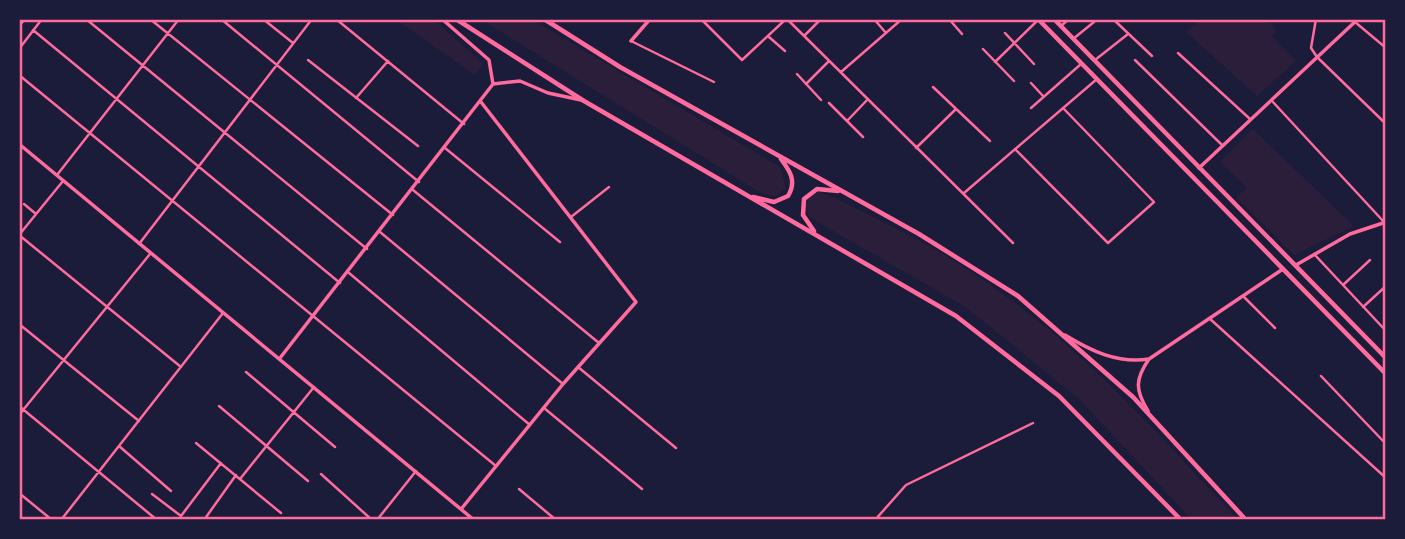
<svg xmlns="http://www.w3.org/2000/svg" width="1405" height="539" font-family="'Exo 2',sans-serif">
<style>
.green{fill:#2a1e3b}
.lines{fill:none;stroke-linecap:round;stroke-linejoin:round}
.minor{stroke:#ff6b9d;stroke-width:2.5}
.tertiary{stroke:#ff6b9d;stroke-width:3.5}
.secondary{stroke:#ff6b9d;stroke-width:4.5}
.trunk{stroke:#ff6b9d;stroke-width:4.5}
.neatline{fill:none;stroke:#ff6b9d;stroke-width:2.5}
</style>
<rect width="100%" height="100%" fill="#1b1b3a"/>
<path class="green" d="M395 19H433L484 64 475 75Z
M480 19H531L780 167 786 188 775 197 761 193Z
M1203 19H1268L1276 31 1272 37 1296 61 1257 96 1186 32Z
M1253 129 1354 226 1294 255 1236 197 1247 188 1220 162Z
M819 192 833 197C872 217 913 236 951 259 1063 327 1150 424 1238 520H1192L1080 400 967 308 809 217 805 206 809 196Z"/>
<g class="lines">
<path class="minor" d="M86 19 367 249
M150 19 393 215
M221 19 419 182
M263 19 293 43
M336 19 464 124
M701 19 742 60 786 19
M787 19 1013 243
M874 19 886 33
M949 19 962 34
M1113 19 1152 56
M1316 19 1311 48 1317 57 1386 124
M1355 22 1386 48
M19 26 25 19
M1061 26 1069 19
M33 30 340 283
M1005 33 1034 64
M804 36 821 19
M769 37 785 51
M1073 39 1094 22
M631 41 714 82
M19 49 42 19
M983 49 1014 81
M1178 53 1250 119
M308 60 418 146
M1095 60 1128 34
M1135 60 1222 145
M995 62 1038 20
M841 72 902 19
M797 74 821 100
M19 75 496 466
M1031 83 1043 96
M806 84 829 61
M933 87 990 141
M356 98 388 61
M1272 101 1384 222
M829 103 863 137
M1031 108 1081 64
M847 121 868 99
M445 148 560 242
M916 148 956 109
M1015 149 1108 243 1154 202 1063 108
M57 175 179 19
M413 190 599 343
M964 193 1097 79
M24 204 36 214
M571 217 609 187
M380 232 563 384
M19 235 181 367
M19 235 63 181
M139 244 312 19
M1314 254 1386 331
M349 273 530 425
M1343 285 1370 260
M1243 296 1275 328
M1363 307 1386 286
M1209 318 1386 478
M19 324 139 421
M578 367 676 448
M246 372 335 447
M1321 376 1386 444
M19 406 157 520
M219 406 308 481
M544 408 642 489
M19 415 150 254
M196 443 281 513
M119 446 171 491
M321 474 372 520
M240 479 314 387
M519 489 556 520
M19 493 52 520
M152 494 181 516 221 463
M61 520 223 313
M204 520 236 475
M377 520 416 471
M875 520 906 485 1033 423"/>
<path class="tertiary" d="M442 19 489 60 493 84
M631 41 650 19
M493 84 520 81 548 93 581 100
M19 144 474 520
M1199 168 1358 19
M1296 265 1350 234 1386 222
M1065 335C1091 351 1118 364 1149 359 1135 379 1135 390 1148 411
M280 358 493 84
M1149 359 1283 269
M462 508 563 384 636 302 481 102"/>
<path class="secondary" d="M1038 19 1386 374
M1054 19 1386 358"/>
<path class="trunk" d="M456 19 584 101 956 316 1059 396 1181 520
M544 19 620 67 919 234 1018 296 1133 397 1246 520
M753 197 774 202 788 196C797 181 790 171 781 159
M814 231 803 215 804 199 817 189 838 191"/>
</g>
<rect width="1405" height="539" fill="none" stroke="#1b1b3a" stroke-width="42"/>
<rect x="21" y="21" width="1363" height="497" class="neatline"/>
</svg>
